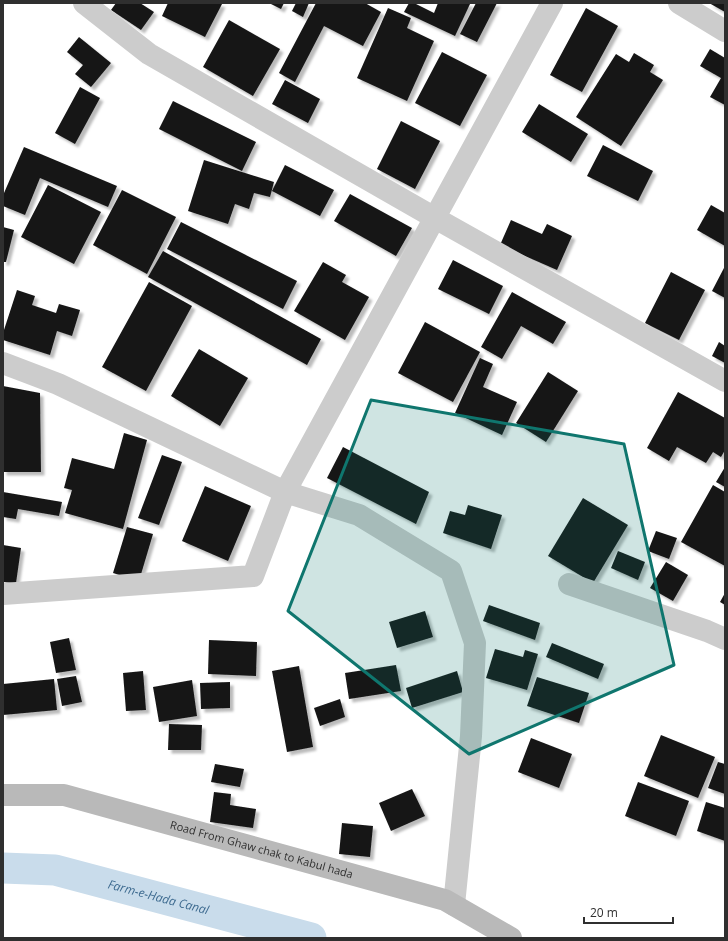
<svg xmlns="http://www.w3.org/2000/svg" width="728" height="941" font-family="'Open Sans',sans-serif">
<style>
.lines{fill:none;stroke-linecap:round;stroke-linejoin:round}
.canal{stroke:#c9dceb;stroke-width:31}
.building{fill:#161616;filter:url(#shadow)}
.street{stroke:#ccc;stroke-width:22}
.secondary{stroke:#b9b9b9;stroke-width:22}
.marked{fill:#0f766e;fill-opacity:0.2;stroke:#0f766e;stroke-width:3;stroke-linejoin:round}
.labels{text-anchor:middle;stroke-width:4;stroke-linejoin:round;paint-order:stroke}
.street-label{font-size:11px;fill:#2f2f2f;stroke:#fff}
.water-label{font-size:12px;font-style:italic;fill:#3e6b90;stroke:#fff}
</style>
<defs>
<filter id="shadow"><feDropShadow dx="3.5" dy="3.5" stdDeviation="1" flood-color="#0004"/></filter>
</defs>
<rect width="100%" height="100%" fill="#fff"/>
<g class="lines">
<path class="canal" id="s1" d="M3 868 55 870 311 938"/>
</g>
<path class="building" d="M116 3H140L154 12 141 30 111 10Z
M168 3H219L222 4 205 37 162 16Z
M269 3H284L281 9Z
M296 3H309L303 17 292 11Z
M316 3H365L381 12 363 46 324 26 295 82 279 73Z
M409 3H414L434 13 438 3H468L470 4 455 36 404 12Z
M476 3H497L477 42 460 34Z
M709 3H725V12Z
M388 8 411 18 407 28 434 41 407 101 357 78Z
M586 8 618 26 582 92 550 75Z
M229 20 280 49 253 96 203 67Z
M79 37 111 63 91 87 75 74 83 65 67 52Z
M710 49 725 58V105L710 97 721 78 700 66Z
M442 52 487 75 460 126 415 103Z
M634 53 654 65 650 72 663 80 621 146 576 117 616 54 629 62Z
M285 80 320 99 308 123 272 104Z
M80 87 100 98 75 144 55 133Z
M173 101 256 142 242 171 159 129Z
M539 104 588 134 571 162 522 132Z
M401 121 440 141 415 189 377 169Z
M603 145 653 171 638 201 587 176Z
M24 147 117 186 108 207 40 178 25 215 3 206V193H4Z
M204 160 274 182 270 197 254 193 249 209 235 204 228 224 188 211Z
M285 165 334 190 320 216 272 191Z
M48 185 101 212 74 264 21 237Z
M122 190 176 217 147 274 93 245Z
M350 194 412 228 396 256 334 221Z
M711 205 725 213V246L697 230Z
M511 220 542 234 547 224 572 236 557 270 500 245Z
M181 222 297 281 283 309 167 249Z
M3 227 14 230 6 262H3Z
M163 251 321 339 307 365 148 277Z
M453 260 503 286 489 314 438 289Z
M323 262 346 275 342 282 369 297 345 340 294 311Z
M725 266V298L712 291Z
M671 272 705 290 679 340 645 323Z
M149 282 192 306 146 391 102 367Z
M17 290 35 296 32 305 56 313 59 304 80 310 72 336 57 331 50 355 3 340V333Z
M512 292 566 322 553 344 521 326 502 359 481 347Z
M425 322 480 352 453 402 398 373Z
M719 342 725 346V363L712 356Z
M199 349 248 378 220 426 171 396Z
M480 358 493 364 483 387 517 402 502 435 455 413Z
M548 372 578 391 546 442 516 423Z
M3 386 40 393 41 472H3Z
M678 392 725 418V450L721 457 713 452 706 463 677 447 669 461 647 448Z
M124 433 147 440 123 529 65 513 72 490 64 488 72 458 114 469Z
M343 447 429 492 416 524 327 478Z
M162 455 182 462 159 525 138 518Z
M725 467V487L716 482Z
M713 485 725 492V566L681 542Z
M205 486 251 506 228 561 182 541Z
M3 492 62 502 59 516 18 509 16 519 3 517Z
M583 498 628 525 593 583 548 556Z
M468 505 502 515 491 549 443 533 450 511 465 515Z
M127 527 153 534 139 581 113 573Z
M656 531 677 538 669 559 648 551Z
M3 545 21 548 16 583 3 582Z
M618 551 645 562 638 580 611 568Z
M666 562 688 575 673 601 650 588Z
M725 593V605L720 602Z
M489 605 540 623 535 640 483 621Z
M425 611 433 637 397 648 389 622Z
M69 638 76 670 56 673 50 642Z
M209 640 257 642 256 676 208 674Z
M552 643 604 664 598 679 546 657Z
M495 649 523 657 525 650 538 654 527 690 486 678Z
M396 665 401 691 349 699 345 673Z
M299 666 313 747 287 752 272 671Z
M143 671 146 710 126 711 123 673Z
M457 671 463 692 412 708 406 688Z
M76 676 82 702 62 706 57 679Z
M537 677 589 693 579 723 527 706Z
M54 679 57 710 3 715V684Z
M192 680 197 716 159 722 153 687Z
M230 682V708L201 709 200 683Z
M340 699 345 717 320 726 314 708Z
M169 724 202 725 201 750H168Z
M661 735 715 757 698 798 644 776Z
M531 738 572 754 559 788 518 772Z
M718 762 725 764V794L708 788Z
M215 764 244 769 240 787 211 782Z
M638 782 689 801 676 836 625 816Z
M412 789 425 816 391 831 379 803Z
M214 792 231 794 230 805 256 809 253 828 210 822Z
M706 802 725 808V841L697 831Z
M342 823 373 826 370 857 339 854Z"/>
<g class="lines">
<path class="street" d="M84 3 149 54 435 218 725 381
M679 3 725 31
M3 363 58 384 285 492 359 515 451 571 475 643 471 736 454 905
M569 584 707 631 725 639
M3 594 253 576 285 492 552 3"/>
<path class="secondary" id="s2" d="M3 795H64L445 900 511 938"/>
</g>
<path class="marked" d="M371 400 624 444 674 665 469 754 288 611Z"/>
<g class="labels">
<g class="street-label">
<text dy="4" stroke="none"><textPath href="#s2" startOffset="266">Road From Ghaw chak to Kabul hada</textPath></text>
</g>
<g class="water-label">
<text dy="4" stroke="none"><textPath href="#s1" startOffset="159">Farm-e-Hada Canal</textPath></text>
</g>
</g>
<rect width="728" height="941" fill="none" stroke="#2f2f2f" stroke-width="8"/>
<path d="M584 917v6h89v-6" fill="none" stroke="#2f2f2f" stroke-width="2"/>
<text x="590" y="917" font-size="12" fill="#2f2f2f" stroke="#ffffff" stroke-width="3" paint-order="stroke">20 m</text>
</svg>
